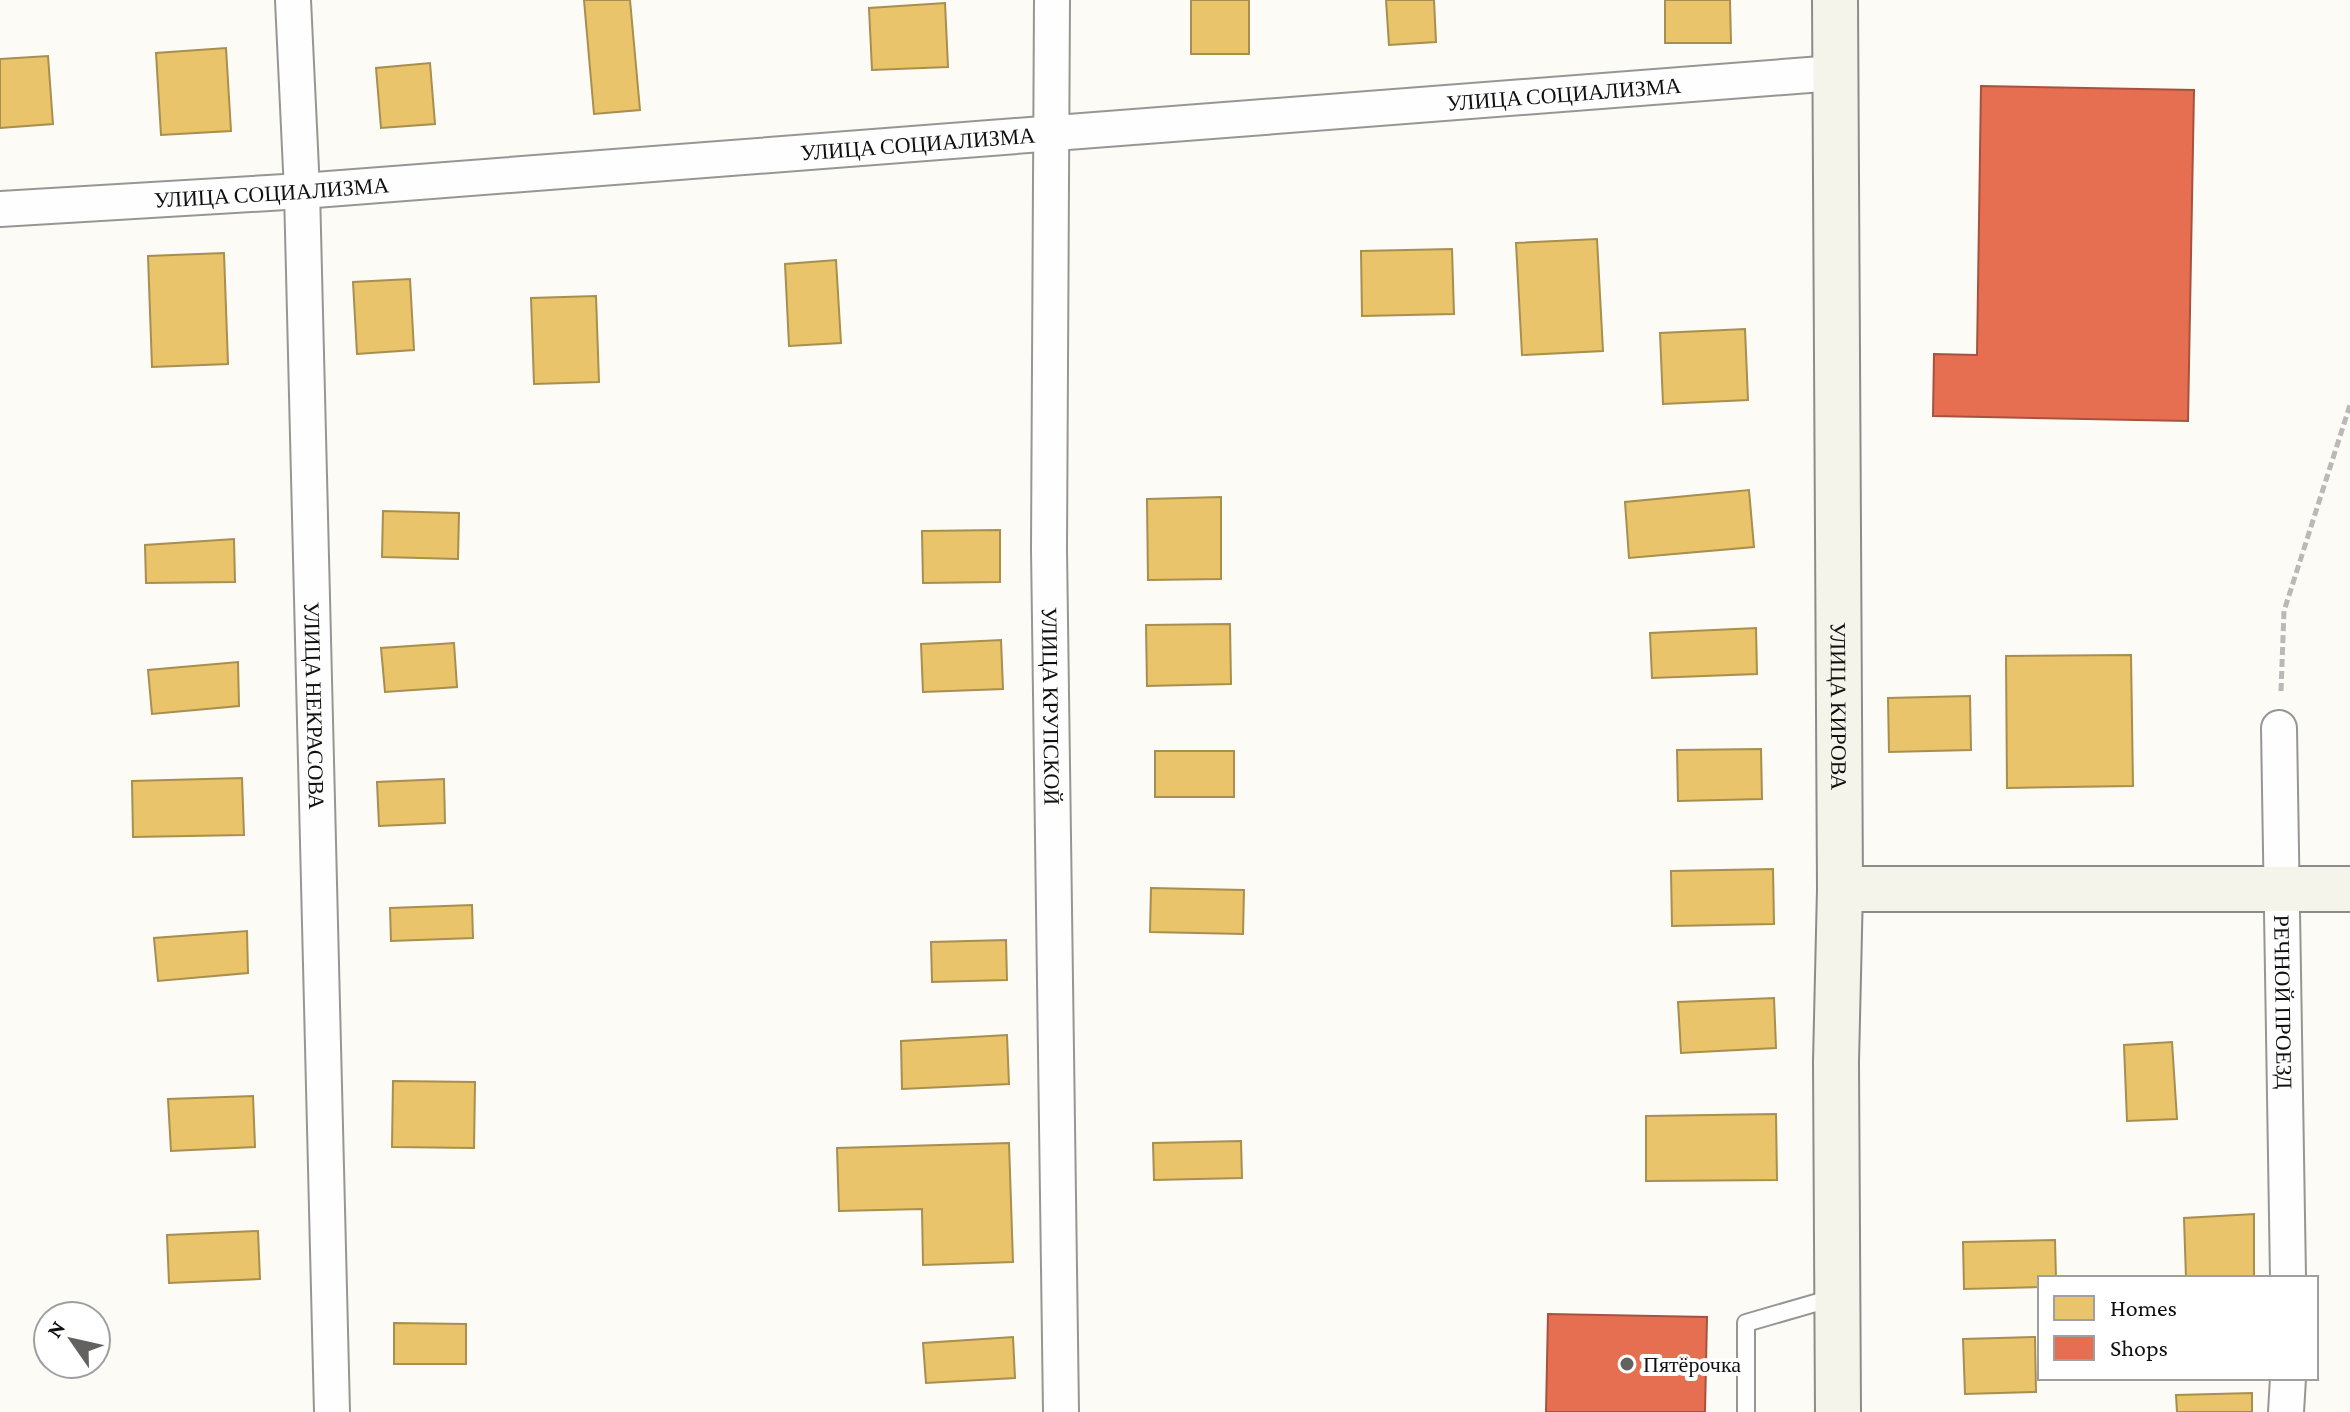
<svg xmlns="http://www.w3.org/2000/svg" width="2350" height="1412" font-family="'Crimson Pro',serif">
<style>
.homes{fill:#e9c46a;stroke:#a88e4f;stroke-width:2}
.shops{fill:#e76f51;stroke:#a6523e;stroke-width:2}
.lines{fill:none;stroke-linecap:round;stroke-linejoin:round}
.lane-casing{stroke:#969693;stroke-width:20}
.street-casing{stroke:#969693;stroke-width:38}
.secondary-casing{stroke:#8d8c8a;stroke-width:48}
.path{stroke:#b9b9b8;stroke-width:5;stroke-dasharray:8 4;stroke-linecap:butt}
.lane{stroke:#fffefe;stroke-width:16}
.street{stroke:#fffefe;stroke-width:34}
.secondary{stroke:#f5f4eb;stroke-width:44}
.poi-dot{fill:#636260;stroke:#fff;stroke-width:3}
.labels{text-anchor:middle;stroke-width:8;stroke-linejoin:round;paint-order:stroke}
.street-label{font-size:22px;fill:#101010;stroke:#fff}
.poi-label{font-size:22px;fill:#101010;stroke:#fff;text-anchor:start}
</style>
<rect width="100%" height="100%" fill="#fcfbf5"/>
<path class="homes" d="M584 0H630L640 110 594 114Z
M1191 0H1249V54H1191Z
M1386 0H1434L1436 42 1389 45Z
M1665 0H1730L1731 43H1665Z
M945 3 948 67 872 70 869 8Z
M226 48 231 131 161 135 156 53Z
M48 56 53 124 0 128V59Z
M430 63 435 124 381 128 376 68Z
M1597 239 1603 351 1522 355 1516 243Z
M1452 249 1454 314 1362 316 1361 251Z
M224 253 228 364 152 367 148 256Z
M836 260 841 343 789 346 785 264Z
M410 279 414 350 357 354 353 282Z
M596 296 599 382 534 384 531 298Z
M1745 329 1748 400 1663 404 1660 333Z
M1749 490 1754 547 1629 558 1625 502Z
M1221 497V579L1148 580 1147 499Z
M383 511 459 513 458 559 382 557Z
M1000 530V582L923 583 922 531Z
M234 539 235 582 146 583 145 545Z
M1230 624 1231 684 1147 686 1146 625Z
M1756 628 1757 674 1652 678 1650 633Z
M1001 640 1003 689 923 692 921 644Z
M454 643 457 687 385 692 381 648Z
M2131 655 2133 786 2007 788 2006 656Z
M238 662 239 706 152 714 148 670Z
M1970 696 1971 750 1889 752 1888 698Z
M1761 749 1762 799 1678 801 1677 750Z
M1155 751H1234V797H1155Z
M242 778 244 835 133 837 132 781Z
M444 779 445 823 379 826 377 782Z
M1773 869 1774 924 1672 926 1671 871Z
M1151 888 1244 890 1243 934 1150 932Z
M472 905 473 938 391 941 390 908Z
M247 931 248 973 158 981 154 938Z
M1006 940 1007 980 932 982 931 942Z
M1774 998 1776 1048 1681 1053 1678 1002Z
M1007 1035 1009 1084 902 1089 901 1041Z
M2172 1042 2177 1119 2127 1121 2124 1045Z
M393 1081 475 1082 474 1148 392 1147Z
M253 1096 255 1147 171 1151 168 1099Z
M1776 1114 1777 1180 1646 1181V1116Z
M1241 1141 1242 1178 1154 1180 1153 1143Z
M1009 1143 1013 1262 923 1265 922 1209 839 1211 837 1148Z
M2254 1214V1278H2186L2184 1218Z
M258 1231 260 1279 169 1283 167 1235Z
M2055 1240 2056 1278H2040V1287L1964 1289 1963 1242Z
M394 1323 466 1324V1364H394Z
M1013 1337 1015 1378 926 1383 923 1343Z
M2035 1337 2036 1392 1965 1394 1963 1339Z
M2252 1393V1412H2177L2176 1395Z"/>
<path class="shops" d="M1981 86 2194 90 2188 421 1933 416 1934 354 1977 355Z
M1548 1314 1707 1317 1705 1412H1546Z"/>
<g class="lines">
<defs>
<path id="lane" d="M1746 1412V1323L1836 1297"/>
<g id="street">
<path id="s1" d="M293 0 302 191 332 1412"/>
<path id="s2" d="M1052 0 1049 549 1061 1412"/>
<path id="s3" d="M0 209 302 191 1835 73"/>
<path id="s4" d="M2279 728 2288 1278"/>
<path d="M2286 1412 2288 1378"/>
</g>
<g id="secondary">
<path id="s5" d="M1835 0 1840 889 1836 1062 1838 1412"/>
<path d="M1840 889H2350"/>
</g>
</defs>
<use href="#lane" class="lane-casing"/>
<use href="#street" class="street-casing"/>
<use href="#secondary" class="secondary-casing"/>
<path class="path" d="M2281 691 2284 611 2350 405"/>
<use href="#lane" class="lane"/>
<use href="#street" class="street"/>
<use href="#secondary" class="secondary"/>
</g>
<circle class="poi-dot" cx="1627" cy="1364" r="8"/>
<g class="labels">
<g class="street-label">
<text dy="8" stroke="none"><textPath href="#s3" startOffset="1568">УЛИЦА СОЦИАЛИЗМА</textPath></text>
<text dy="8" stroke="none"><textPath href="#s3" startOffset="920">УЛИЦА СОЦИАЛИЗМА</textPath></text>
<text dy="8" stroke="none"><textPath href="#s3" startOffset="272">УЛИЦА СОЦИАЛИЗМА</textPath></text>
<text dy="8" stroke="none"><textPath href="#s1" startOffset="706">УЛИЦА НЕКРАСОВА</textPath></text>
<text dy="8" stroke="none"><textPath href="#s2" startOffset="706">УЛИЦА КРУПСКОЙ</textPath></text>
<text dy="8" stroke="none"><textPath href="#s5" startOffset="706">УЛИЦА КИРОВА</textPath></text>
<text dy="8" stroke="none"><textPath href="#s4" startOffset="274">РЕЧНОЙ ПРОЕЗД</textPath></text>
</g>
<g class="poi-label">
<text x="1643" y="1372">Пятёрочка</text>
</g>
</g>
<rect x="2038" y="1276" width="280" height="104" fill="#ffffff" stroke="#9f9f9f" stroke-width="2"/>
<rect x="2054" y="1296" width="40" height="24" fill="#e9c46a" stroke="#9f9f9f" stroke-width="2"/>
<text x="2110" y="1316" font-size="24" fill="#101010">Homes</text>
<rect x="2054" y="1336" width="40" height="24" fill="#e76f51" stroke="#9f9f9f" stroke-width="2"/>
<text x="2110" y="1356" font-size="24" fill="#101010">Shops</text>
<g transform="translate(72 1340) rotate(304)"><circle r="38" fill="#ffffff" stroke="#9f9f9f" stroke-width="2"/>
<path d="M0-6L14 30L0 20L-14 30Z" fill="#636260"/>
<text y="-12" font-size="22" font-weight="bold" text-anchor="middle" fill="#101010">N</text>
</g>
</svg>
